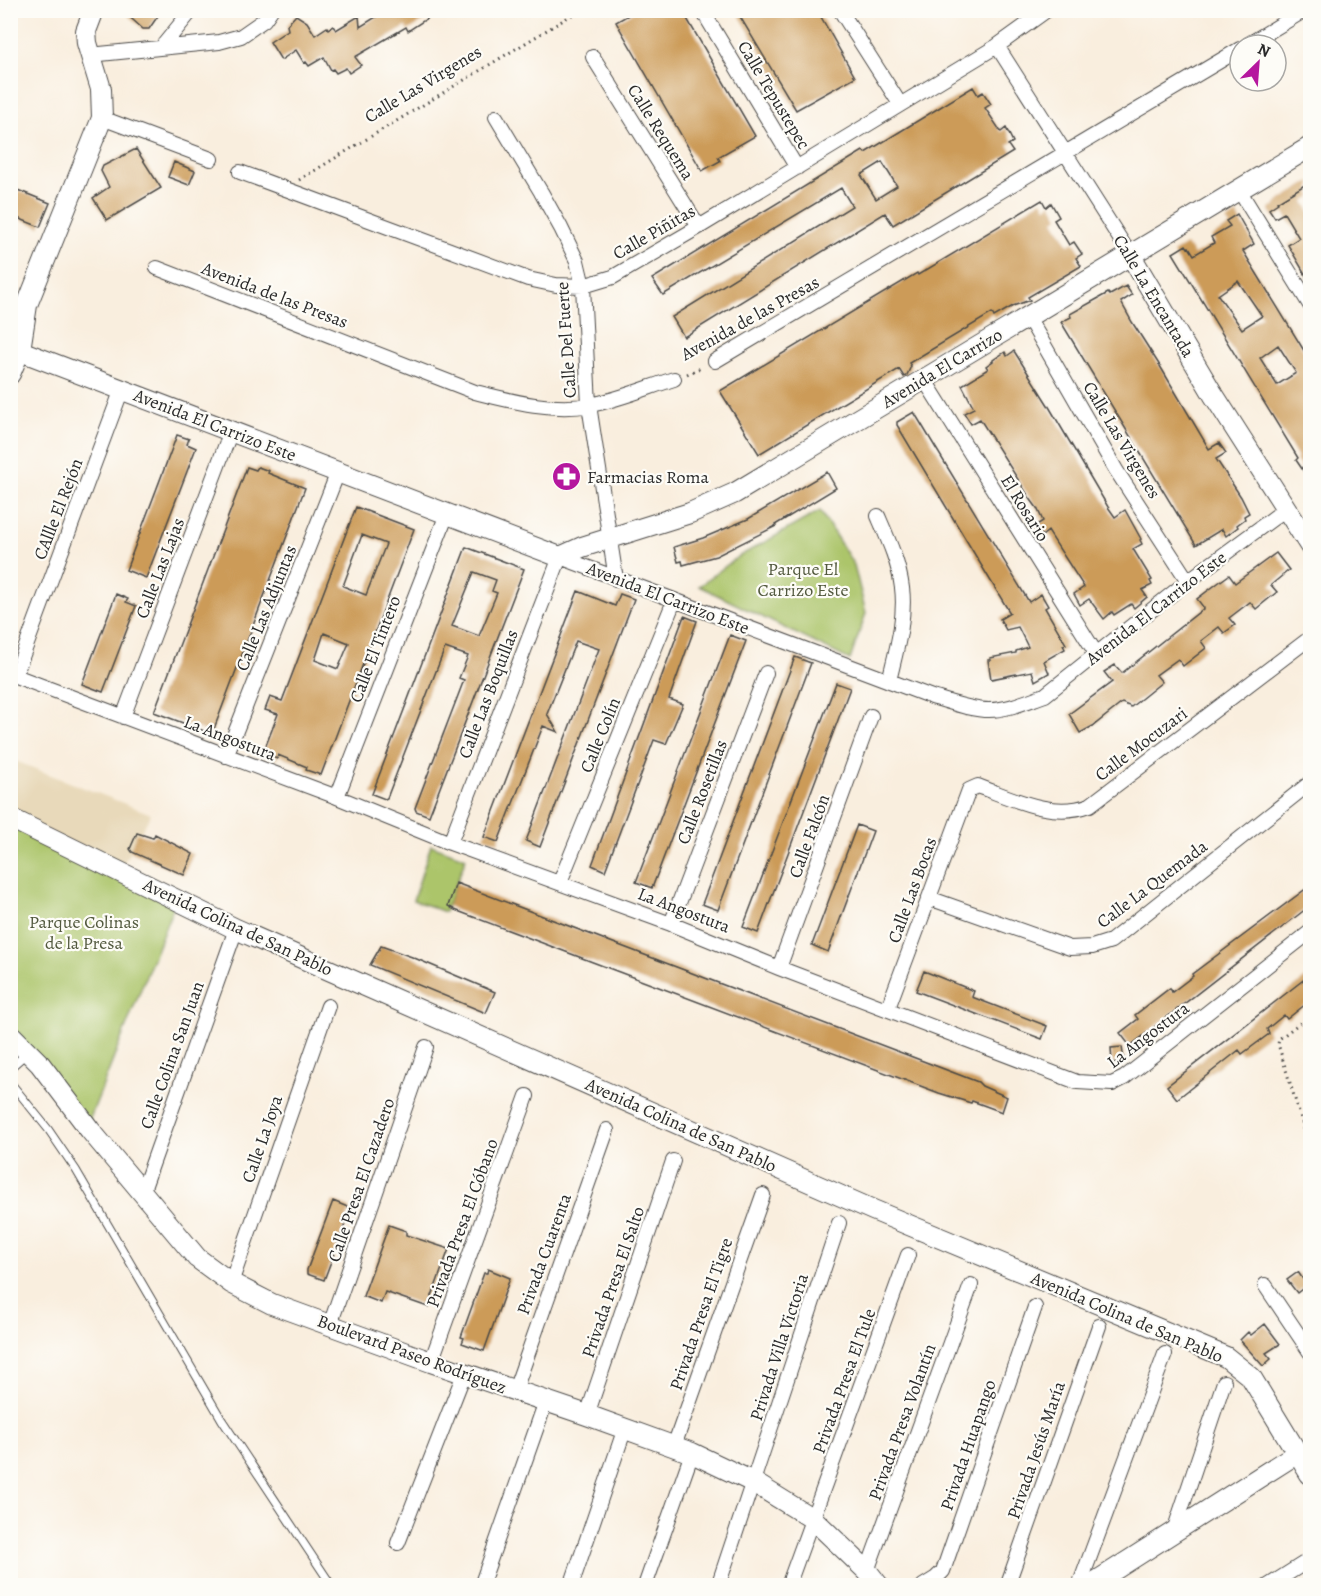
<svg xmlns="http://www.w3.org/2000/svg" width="1321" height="1596" font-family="Alegreya,serif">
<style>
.built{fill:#e8d9ba}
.green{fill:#acc56b;stroke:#6c784b;stroke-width:1.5}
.building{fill:#cc9b59;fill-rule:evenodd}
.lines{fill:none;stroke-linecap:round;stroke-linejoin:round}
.lane-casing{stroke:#4a4846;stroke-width:9}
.street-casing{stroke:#4a4846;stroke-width:16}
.secondary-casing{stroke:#4a4846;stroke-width:22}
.path{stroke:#4a4846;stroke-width:3;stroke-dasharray:1.5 4.5;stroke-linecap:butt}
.lane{stroke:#fff;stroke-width:7}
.street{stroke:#fff;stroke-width:14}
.secondary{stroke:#fff;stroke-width:20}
.labels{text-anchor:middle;stroke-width:4.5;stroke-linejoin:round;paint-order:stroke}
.street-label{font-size:18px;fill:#2b2b2b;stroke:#fdfcf7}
.poi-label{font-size:18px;fill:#2b2b2b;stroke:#fdfcf7;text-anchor:start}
.park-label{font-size:18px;fill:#52593e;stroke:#fdfcf7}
</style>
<rect width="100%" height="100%" fill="#fdfcf7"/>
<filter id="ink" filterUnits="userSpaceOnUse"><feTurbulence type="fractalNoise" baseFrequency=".0167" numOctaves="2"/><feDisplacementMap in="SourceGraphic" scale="12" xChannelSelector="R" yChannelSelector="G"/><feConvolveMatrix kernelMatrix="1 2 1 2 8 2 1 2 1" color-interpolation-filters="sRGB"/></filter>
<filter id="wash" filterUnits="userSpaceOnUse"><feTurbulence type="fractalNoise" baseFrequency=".008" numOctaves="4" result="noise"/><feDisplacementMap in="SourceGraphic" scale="24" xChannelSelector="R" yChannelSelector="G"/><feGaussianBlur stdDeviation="1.35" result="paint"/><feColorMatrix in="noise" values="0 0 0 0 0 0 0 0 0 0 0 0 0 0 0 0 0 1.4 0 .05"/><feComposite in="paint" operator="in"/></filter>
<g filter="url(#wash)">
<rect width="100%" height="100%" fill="#f9eede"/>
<path class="built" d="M10 759 151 814 121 868 11 825Z"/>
<path class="green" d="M820 511 854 565 866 613 850 660 699 586 738 557Z
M10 825 178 895 87 1126 11 1028Z
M431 845 466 858 445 912 413 900Z"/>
<g id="blocks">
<path class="building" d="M122 10H162L149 29H143Z
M387 10H440L408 31 406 27 355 57 361 65 349 73 346 68 336 73 333 69 331 70 324 57 309 66 306 62 304 63 296 50 281 60 270 42 288 30 287 25 296 15 307 22 315 35 327 27 328 29 333 26 336 30 359 16 360 27Z
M637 10H682L755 136 718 157 720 161 702 171 616 22Z
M736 10H817L855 77 796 110Z
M973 87 978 95 983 92 991 104 985 108 1001 132 1006 128 1013 142 1008 145 1013 152 893 225 885 213 684 337 672 317 852 206 841 188 663 295 652 279 863 151 865 153ZM882 162 897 186 876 199 861 175Z
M136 149 161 188 107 220 93 198 109 187 101 171 103 166Z
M174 162 195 171 189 185 168 177Z
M1311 181V197L1304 201 1311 213V284L1288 245 1299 238 1284 213 1275 218 1269 209 1278 203 1277 202Z
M10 187 50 203 40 227 10 215Z
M1042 200 1046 207 1051 203 1059 217 1054 220 1069 245 1074 242 1082 254 1076 258 1081 266 1028 297 1030 300 1013 306 994 317 992 313 909 363 911 366 907 375 904 377 899 369 759 454 720 391 917 273 918 275Z
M1237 214 1254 244 1243 251 1311 362V482L1296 460 1298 458 1173 253 1186 245 1188 248 1189 247 1194 255 1214 243 1211 237 1230 226 1226 221ZM1238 281 1262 316 1242 329 1218 295ZM1278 345 1296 373 1277 385 1260 358Z
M1126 286 1132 295 1121 302 1132 322 1160 366 1209 449 1219 443 1226 453 1216 459 1241 497 1249 513 1244 516 1245 519 1237 525 1238 527 1226 536 1222 529 1196 545 1061 322 1071 317 1070 314 1099 298 1108 293 1110 295Z
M1014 351 1048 405 1108 507 1115 517 1125 510 1141 539 1140 540 1142 544 1133 549 1152 580 1150 581 1152 585 1142 590 1147 597 1134 608 1131 604 1114 615 1112 612 1104 619 1089 599 1080 605 1074 594 1084 587 1048 531 1042 536 1035 526 1043 521 1037 508 1029 497 980 419 971 424 964 413 974 408 962 385 988 369 986 366 993 361V360L1005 352 1007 356Z
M914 412 1029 602 1041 594 1048 606 1045 608 1066 644 1063 645 1065 649 1044 661 1049 673 1035 681 1032 671 991 679 988 660H991L990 658 1016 653V651L1028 647 1018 627 1006 630 1000 619 1010 613 897 425V422Z
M177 435 189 439 187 444 196 448 146 578 126 570Z
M247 467 256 470 258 467 269 471 268 473 305 488 212 734 154 712Z
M827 472 836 488 775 525 776 526 716 556 683 565 682 561 678 562 674 547 703 538 748 519Z
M356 507 414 529 321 775 306 770 307 767 278 755 277 759 263 753 278 714 265 710 270 697 282 701ZM362 535 386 544 366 595 343 586ZM324 633 349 643 338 669 315 660Z
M466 547 524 569 429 816 416 811 415 808 464 680 459 678 468 656 445 648 387 798 385 799 372 794ZM474 572 496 580 492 591 497 593 479 636 452 626Z
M1276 553 1289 570 1271 585 1277 592 1256 609 1250 602 1229 618 1235 625 1224 633 1219 627 1201 641 1206 648 1183 666 1178 659 1156 675 1162 682 1131 707 1122 703 1093 726 1080 733 1069 714 1112 682 1104 672 1115 665 1122 673 1204 608 1197 599 1218 583 1229 575 1235 583Z
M578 591 615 606 620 594 634 599 540 847 526 841 599 649 576 641 547 714 558 732 543 726 498 842 484 837Z
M116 594 128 599 126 602 136 606 103 692 82 684Z
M684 616 697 621 669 699 683 704 666 744 654 740 605 871 592 865Z
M730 635 746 641 652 888 636 882Z
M795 657 811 663 718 910 702 904Z
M836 683 850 688 758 933 743 927Z
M857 825 873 831 828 952 812 945Z
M137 833 153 838 155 834 193 854 184 875 132 852 130 849Z
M456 883 978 1082 982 1086 1007 1097 1002 1112 972 1101 971 1103 939 1093 455 910 448 906Z
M1311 885V905L1130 1046 1120 1033 1138 1019 1135 1015 1170 988 1172 992 1193 976 1192 974Z
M381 946 412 957 495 992 486 1013 370 965Z
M924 971 974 991 972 997 1047 1026 1042 1039 916 991Z
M1311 974V1000L1287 1019 1284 1015 1267 1029 1269 1034 1242 1054 1239 1050 1177 1099 1167 1086Z
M1122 1047 1124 1061 1112 1063 1111 1048Z
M333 1201 350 1208V1211L324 1280 307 1274V1270Z
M389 1225 406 1231V1235L449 1249 428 1307 385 1292 381 1303 363 1296Z
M488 1269 510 1278 484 1351 462 1343 464 1338 461 1337 484 1273H487Z
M1298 1272 1307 1285 1297 1293 1287 1280Z
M1265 1324 1280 1344 1266 1353 1271 1359 1263 1366 1240 1340 1248 1332 1251 1335Z"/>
</g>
</g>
<g filter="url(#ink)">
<use href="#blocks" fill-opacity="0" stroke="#4a4846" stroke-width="1.5"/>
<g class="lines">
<defs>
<path id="lane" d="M10 1068 26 1054
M10 1082 48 1129 76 1170 222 1420 332 1586"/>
<path id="street" d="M702 10 797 168
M840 10 900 104
M1247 45 1305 10
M997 46 1131 256
M161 48 192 10
M90 55 219 42 241 36 264 20 271 10
M593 57 699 227
M496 117 541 192 561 228 577 261 583 286 589 405 616 579
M102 118 211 159
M240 172 528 279 556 285 583 286 613 277 699 227 997 46 1047 10
M1239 190 1310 305
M157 268 475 392C511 401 552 412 590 405 618 400 646 388 674 379
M1028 317 1116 470 1188 581
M715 361 1240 49
M924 379 1097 655
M878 516C888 539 899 563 902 588 906 618 896 651 889 681
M10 674 337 797 450 843 671 924 779 968 1077 1082 1112 1084 1124 1078 1310 932
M15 676 122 389
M123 717 231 431
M226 756 338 472
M337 797 447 514
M450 843 560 557 932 697C950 702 970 710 989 710 1008 710 1027 701 1045 695L1188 581 1287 508
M560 882 674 601
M929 898 1070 948 1092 947 1111 941 1310 783
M671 924 766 673
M779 968 871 716
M888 1008 969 790 978 786C1014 799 1052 819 1090 805L1310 638
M142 1193 236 929
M231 1283 328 1006
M1265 1285 1310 1352
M330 1325 426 1047
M431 1362 527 1096
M515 1390 607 1130
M587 1415 673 1161
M674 1446 763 1195
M1173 1534 1224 1382
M398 1543 464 1374
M867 1571 971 1285
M481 1586 546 1401
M571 1586 625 1428
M645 1586 692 1453
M718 1586 839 1223
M788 1586 908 1255
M923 1586 936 1578 943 1571 1035 1307
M1007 1586 1099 1326
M1079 1586 1165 1354
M1268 1586 1306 1562"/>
<path id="secondary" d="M1131 256 1213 394 1310 546
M10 347 560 557 582 547 690 513 735 493 1310 147
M10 374 20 350 27 305 102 118 101 89 87 43 86 31 94 10
M10 818 236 929 873 1210 1226 1357 1251 1377 1310 1474
M10 1034 40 1064 90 1130 197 1258 231 1283 272 1304 431 1362 587 1415 692 1453 753 1482 813 1519 867 1571 879 1586
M1089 1586 1299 1452"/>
</defs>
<use href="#lane" class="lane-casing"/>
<use href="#street" class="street-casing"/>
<use href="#secondary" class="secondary-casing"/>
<path class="path" d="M299 180 580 10
M687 374 703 367
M1310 1015 1279 1039 1278 1044 1310 1148"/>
<use href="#lane" class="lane"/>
<use href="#street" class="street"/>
<use href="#secondary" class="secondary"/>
</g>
</g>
<defs>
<symbol id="pharmacy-disc" viewBox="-11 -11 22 22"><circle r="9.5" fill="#b5179e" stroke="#fdfcf7"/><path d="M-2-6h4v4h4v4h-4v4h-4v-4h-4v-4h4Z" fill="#fff"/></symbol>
</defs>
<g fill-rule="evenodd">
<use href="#pharmacy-disc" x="550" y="460" width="33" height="33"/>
</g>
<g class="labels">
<g class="street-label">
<text transform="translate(423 84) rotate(-31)" y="6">Calle Las Virgenes</text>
<text transform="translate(774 95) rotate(59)" y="6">Calle Tepustepec</text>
<text transform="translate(661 132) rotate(58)" y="6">Calle Requema</text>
<text transform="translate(654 232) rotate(-30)" y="6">Calle Piñitas</text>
<text transform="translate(275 295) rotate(21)" y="6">Avenida de las Presas</text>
<text transform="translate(1154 296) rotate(59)" y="6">Calle La Encantada</text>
<text transform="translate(750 318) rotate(-29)" y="6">Avenida de las Presas</text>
<text transform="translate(566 340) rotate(-94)" y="6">Calle Del Fuerte</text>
<text transform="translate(942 368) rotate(-31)" y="6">Avenida El Carrizo</text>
<text transform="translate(215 425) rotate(21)" y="6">Avenida El Carrizo Este</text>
<text transform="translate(1122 440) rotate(59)" y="6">Calle Las Virgenes</text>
<text transform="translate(1025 508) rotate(58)" y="6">El Rosario</text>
<text transform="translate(58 509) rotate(-69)" y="6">CAllle El Rejón</text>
<text transform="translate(160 568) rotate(-69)" y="6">Calle Las Lajas</text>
<text transform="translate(668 598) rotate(21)" y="6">Avenida El Carrizo Este</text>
<text transform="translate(266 608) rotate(-68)" y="6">Calle Las Adjuntas</text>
<text transform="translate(1156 608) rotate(-38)" y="6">Avenida El Carrizo Este</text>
<text transform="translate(375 649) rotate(-69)" y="6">Calle El Tintero</text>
<text transform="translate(488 694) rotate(-69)" y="6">Calle Las Boquillas</text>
<text transform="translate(600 735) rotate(-68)" y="6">Calle Colín</text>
<text transform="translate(230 738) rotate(21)" y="6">La Angostura</text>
<text transform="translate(1141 744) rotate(-37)" y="6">Calle Mocuzari</text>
<text transform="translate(702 792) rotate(-69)" y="6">Calle Rosetillas</text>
<text transform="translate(809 836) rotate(-70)" y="6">Calle Falcón</text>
<text transform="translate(1152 884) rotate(-37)" y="6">Calle La Quemada</text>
<text transform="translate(912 890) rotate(-70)" y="6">Calle Las Bocas</text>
<text transform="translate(684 910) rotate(21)" y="6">La Angostura</text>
<text transform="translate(238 927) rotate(25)" y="6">Avenida Colina de San Pablo</text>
<text transform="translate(1148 1035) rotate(-37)" y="6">La Angostura</text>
<text transform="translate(172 1055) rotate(-70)" y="6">Calle Colina San Juan</text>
<text transform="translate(681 1125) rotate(24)" y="6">Avenida Colina de San Pablo</text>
<text transform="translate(262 1139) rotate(-71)" y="6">Calle La Joya</text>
<text transform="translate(361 1180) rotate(-71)" y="6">Calle Presa El Cazadero</text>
<text transform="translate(462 1223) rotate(-70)" y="6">Privada Presa El Cóbano</text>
<text transform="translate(544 1254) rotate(-70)" y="6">Privada Cuarenta</text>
<text transform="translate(613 1282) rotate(-71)" y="6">Privada Presa El Salto</text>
<text transform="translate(701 1314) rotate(-71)" y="6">Privada Presa El Tigre</text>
<text transform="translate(1127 1317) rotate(23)" y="6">Avenida Colina de San Pablo</text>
<text transform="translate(779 1347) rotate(-72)" y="6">Privada Villa Victoria</text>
<text transform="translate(412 1354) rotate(20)" y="6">Boulevard Paseo Rodríguez</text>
<text transform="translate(844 1381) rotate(-70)" y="6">Privada Presa El Tule</text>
<text transform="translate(902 1422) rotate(-70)" y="6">Privada Presa Volantín</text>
<text transform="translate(968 1445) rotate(-71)" y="6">Privada Huapango</text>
<text transform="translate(1036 1450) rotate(-71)" y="6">Privada Jesús María</text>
</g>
<g class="poi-label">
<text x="587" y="483">Farmacias Roma</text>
</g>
<g class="park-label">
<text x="803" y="575">Parque El<tspan x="803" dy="21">Carrizo Este</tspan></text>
<text x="84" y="928">Parque Colinas<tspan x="84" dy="21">de la Presa</tspan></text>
</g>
</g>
<rect width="1321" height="1596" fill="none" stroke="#fdfcf7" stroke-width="36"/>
<g transform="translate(1258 63) rotate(25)"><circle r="28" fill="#fdfcf7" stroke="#a9a8a5" stroke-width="1.5"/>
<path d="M0-4.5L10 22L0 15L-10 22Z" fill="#b5179e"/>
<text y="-9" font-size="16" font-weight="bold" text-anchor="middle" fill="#2b2b2b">N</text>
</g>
</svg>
